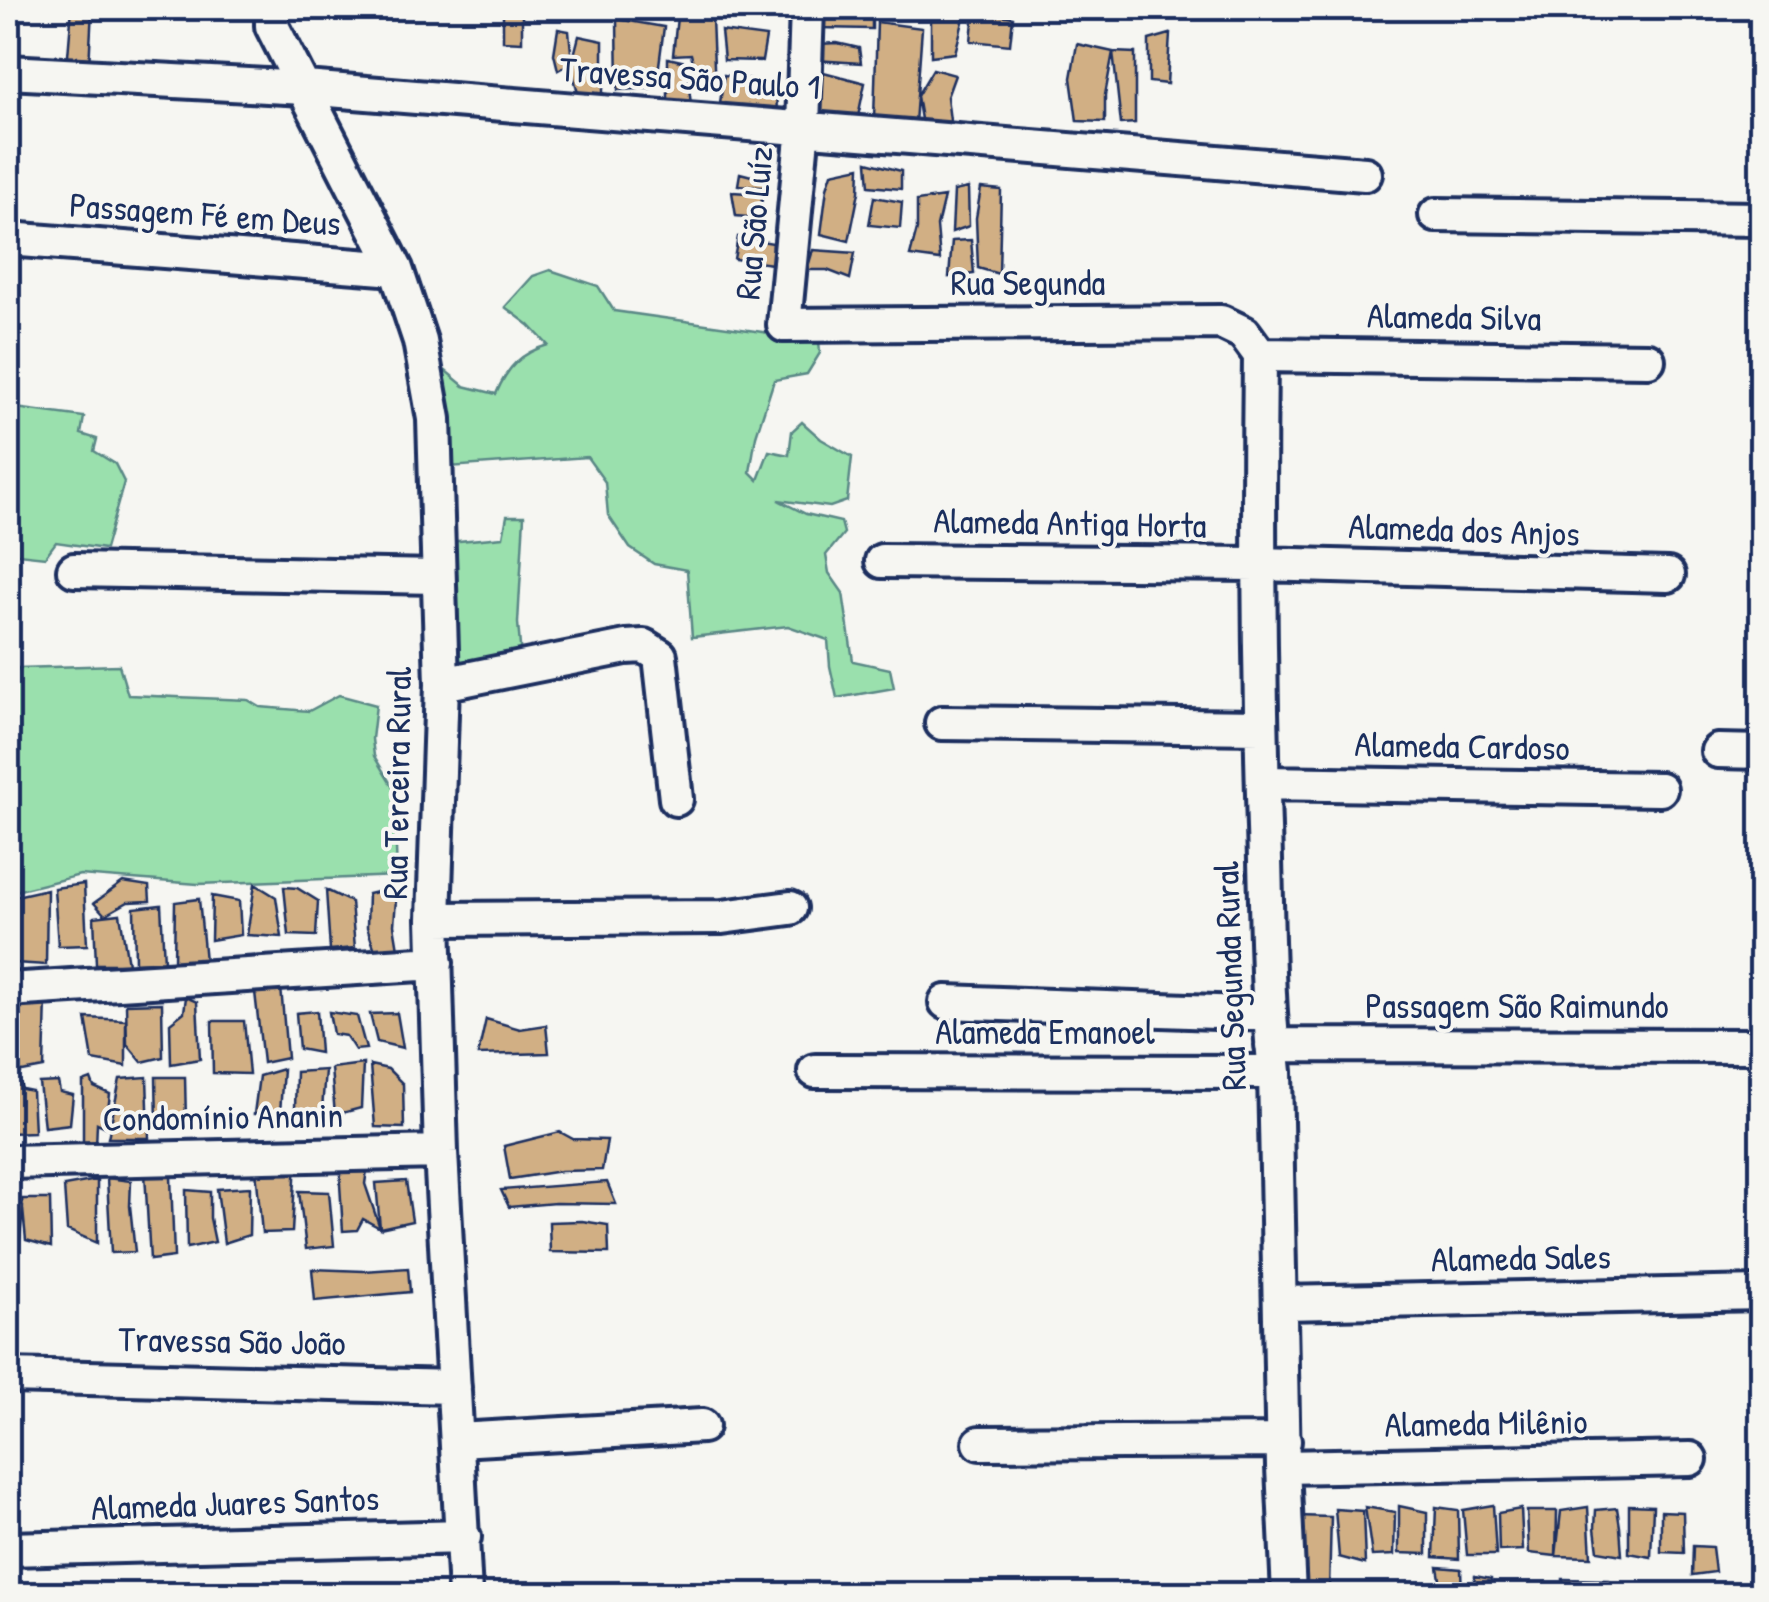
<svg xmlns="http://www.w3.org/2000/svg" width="1769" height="1602" font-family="'Patrick Hand',sans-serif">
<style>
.green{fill:#9ae0ad;stroke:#5a8886;stroke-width:2.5}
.building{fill:#d1af84;stroke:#1b2f5e;stroke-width:2.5}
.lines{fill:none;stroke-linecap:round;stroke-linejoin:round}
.minor-casing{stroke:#1b2f5e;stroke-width:40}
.minor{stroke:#f6f6f2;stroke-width:32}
.labels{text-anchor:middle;stroke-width:8;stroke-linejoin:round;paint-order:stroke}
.street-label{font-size:35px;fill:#1b2f5e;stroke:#f6f6f2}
</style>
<rect width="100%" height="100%" fill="#f6f6f2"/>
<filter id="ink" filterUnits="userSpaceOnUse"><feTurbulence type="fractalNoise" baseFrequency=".01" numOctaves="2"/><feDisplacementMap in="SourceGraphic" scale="20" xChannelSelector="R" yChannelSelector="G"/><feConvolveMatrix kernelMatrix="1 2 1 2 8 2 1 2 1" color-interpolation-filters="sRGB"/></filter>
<g filter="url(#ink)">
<path class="green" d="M550 270 598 286 614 311 819 340 820 353 807 374 774 380 756 436 750 472 758 480 769 451 789 455 792 431 802 422 821 439 852 457 847 501 830 507 778 500 806 514 841 522 844 533 826 555 829 573 843 593 853 661 890 669 894 688 837 698 830 666 828 640 788 626 692 637 687 570 654 564 630 548 608 515 605 482 587 457 449 467 440 380 446 371 464 386 496 394C507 368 520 353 548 345L529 325 505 307 533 276Z
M8 407 84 417 81 434 97 439 94 451 115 464 124 482 105 549 56 542 45 557 8 553Z
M507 516H524L518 623 521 658 448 675V542L503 537Z
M119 665 128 695 248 700 260 707 309 711 339 695 376 705 372 739 374 756 394 789 397 876 198 884 80 875 8 893V704L18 668Z"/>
<path class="building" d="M72 8H92L89 67 67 68Z
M503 8H522V42L503 41Z
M820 8H872V29L821 28Z
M931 8 966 10 955 53 931 56Z
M974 11 1013 17 1010 45 971 41Z
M677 17 712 18 715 91 700 89 691 54 673 55Z
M617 19 664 27 656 88 618 90Z
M877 22 922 28 915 123 874 119Z
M558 29 569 31 572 62 558 70 554 54Z
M721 31 766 37 762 61 724 60Z
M1170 34 1167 84 1149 82V40Z
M579 36 603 41V98L578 93 571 67Z
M837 43 859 48 861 63 815 60 818 44Z
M1077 44 1113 52 1105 95V122L1077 121 1071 78Z
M1113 52 1135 53V123L1121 124Z
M668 58 686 62 692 113H668Z
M933 69 955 75 947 97 951 128 922 125 917 96Z
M816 70 865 83 856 126 818 118Z
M724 75 776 83 777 117 719 110Z
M867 162 901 171V189L869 186Z
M860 167 859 192 849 241 821 234 827 188 832 173Z
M740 173 767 180 768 188 738 185Z
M968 188 969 226 952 232 954 191Z
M981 188 1001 190 999 274 978 268 976 218Z
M732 192 763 194 758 218 736 216Z
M874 197 902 202 900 228 869 225Z
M944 197 937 226 940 260 910 256 917 229V201Z
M738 237 773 243V264L734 259Z
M971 240 974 274 949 277 952 241Z
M813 250 855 253 850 279 827 270H807Z
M123 882 149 886 150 901 128 902 105 915 94 903Z
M84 884 87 945 58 946 54 888Z
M255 884 276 897 282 937 247 935Z
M284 887 297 888 318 901 316 936 289 935Z
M397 887 394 925 399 955 377 956 367 927 368 894Z
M47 889 46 965 15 963 16 896Z
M326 890 351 902 355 948 330 950Z
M212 896 239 901 241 935 211 940Z
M199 899 205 961 174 963 175 902Z
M161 905 164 962 135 963 134 908Z
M120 914 128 964H96L94 917Z
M281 987 287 1058 263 1063 255 992Z
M186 997 197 1002 200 1059 171 1064 170 1023 184 1012Z
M46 999 44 1068 17 1073 15 1007Z
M162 1003 163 1057 142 1062 127 1044 126 1004Z
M317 1011 320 1053 299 1049 296 1013Z
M329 1012 357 1016 366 1049 355 1050 346 1036 333 1034Z
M397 1013 403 1048 377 1042 370 1014Z
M86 1018 126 1020V1066L93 1060Z
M486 1019 520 1029 546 1025 549 1053 478 1055Z
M212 1021H244L249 1074 213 1073Z
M363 1064 361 1108 335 1115 331 1068Z
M370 1065 388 1069 403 1084 404 1128 375 1127Z
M283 1069 280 1113 254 1114 259 1076Z
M325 1070 322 1110H295L296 1072Z
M147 1077 149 1138H108L120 1079Z
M156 1077H185L186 1122 157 1124Z
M91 1079 94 1087 110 1094 106 1127 97 1123 96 1147 83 1152V1082Z
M8 1080H19L22 1089 32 1091 34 1132 8 1133Z
M58 1082 60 1092 73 1095 70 1124 44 1127 39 1083Z
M560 1132 573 1139 607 1140 602 1170 561 1171 510 1179 504 1146Z
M296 1161 292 1232 262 1233 256 1170Z
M342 1166 367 1170 365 1184 380 1228 363 1219 357 1230 343 1231 340 1184Z
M145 1173 171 1177 174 1257 150 1260Z
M107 1178 131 1181 130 1206 135 1252 111 1253Z
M97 1180V1243L67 1230 64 1186Z
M406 1181 412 1221 380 1228 376 1183Z
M607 1182 616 1204 555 1203 509 1207 501 1190Z
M250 1187 249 1235 224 1243 217 1189Z
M186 1190 210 1192V1218L215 1242 187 1248Z
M299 1191 329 1192 334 1246 306 1249Z
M22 1199H50L51 1247 26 1240Z
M16 1202 23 1206 19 1249 8 1253V1203Z
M582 1221 608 1225 609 1253 550 1252 549 1222Z
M408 1268 410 1292 315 1301 312 1269 364 1271Z
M1493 1505 1496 1555H1467L1463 1510Z
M1629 1505 1653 1506 1651 1557 1629 1553Z
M1399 1506 1427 1512V1554L1399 1553Z
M1365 1507 1395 1512 1394 1555 1372 1556Z
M1436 1507 1458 1510 1459 1559 1434 1557Z
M1588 1507 1591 1557 1556 1556 1561 1511Z
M1617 1508 1620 1527 1622 1555 1598 1551 1595 1528 1596 1510Z
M1335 1509 1363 1511 1365 1564 1339 1557Z
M1521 1509 1523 1550 1499 1551 1498 1513Z
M1527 1511H1557L1556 1556 1529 1553Z
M1661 1511 1683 1512 1684 1553 1661 1552Z
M1297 1516 1331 1517 1329 1591 1299 1592Z
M1693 1546 1712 1547 1715 1572 1692 1575Z
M1438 1567 1461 1569 1462 1594H1437L1441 1585Z
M1475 1576 1491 1579 1492 1594H1473Z
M1563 1579 1609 1580 1612 1594H1563Z"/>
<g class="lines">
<defs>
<path id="minor" d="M272 8V26L396 269 420 341 434 419 442 684 434 919 441 1152 465 1594
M807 8 803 127 784 325 1221 322 1244 333 1260 355
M8 72 305 88 1365 174
M1436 215 1762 219
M8 239 396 269
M1260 355C1258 513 1259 670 1264 828 1267 909 1266 991 1275 1072L1283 1467 1289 1594
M1260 355 1648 360
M882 561 1257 564 1668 575
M74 570 438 577
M442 684 626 647 644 646 660 656 676 799
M942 723 1261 727
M1718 751 1762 752
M1263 783 1660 789
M434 919 722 917 790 908
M8 990 436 963
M946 1002 1270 1014
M1272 1045 1762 1046
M815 1071 1275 1072
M8 1162 441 1152
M1282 1303 1762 1293
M8 1376 454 1387
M458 1440 702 1426
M980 1443 1284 1441
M1283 1467 1690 1459
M8 1549 464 1537"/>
</defs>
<use href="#minor" class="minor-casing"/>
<use href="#minor" class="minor"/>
</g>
</g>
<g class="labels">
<g class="street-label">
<text transform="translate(690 78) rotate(4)" y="12">Travessa São Paulo 1</text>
<text transform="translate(205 214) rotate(4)" y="12">Passagem Fé em Deus</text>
<text transform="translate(754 223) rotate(-85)" y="12">Rua São Luíz</text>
<text x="1028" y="295">Rua Segunda</text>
<text transform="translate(1454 317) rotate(1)" y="12">Alameda Silva</text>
<text transform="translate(1070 523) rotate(1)" y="12">Alameda Antiga Horta</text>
<text transform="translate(1464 530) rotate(2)" y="12">Alameda dos Anjos</text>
<text transform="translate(1462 746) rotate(1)" y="12">Alameda Cardoso</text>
<text transform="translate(397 783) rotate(-89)" y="12">Rua Terceira Rural</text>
<text transform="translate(1230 976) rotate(-92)" y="12">Rua Segunda Rural</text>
<text x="1517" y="1018">Passagem São Raimundo</text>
<text x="1045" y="1044">Alameda Emanoel</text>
<text transform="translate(223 1117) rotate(-1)" y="12">Condomínio Ananin</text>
<text transform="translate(1521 1258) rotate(-1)" y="12">Alameda Sales</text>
<text transform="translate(232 1341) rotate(1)" y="12">Travessa São João</text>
<text transform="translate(1486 1423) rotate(-1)" y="12">Alameda Milênio</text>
<text transform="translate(235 1503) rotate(-2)" y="12">Alameda Juares Santos</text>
</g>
</g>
<rect width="1769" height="1602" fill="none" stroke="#f6f6f2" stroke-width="40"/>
<rect x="20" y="20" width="1729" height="1562" fill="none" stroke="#1b2f5e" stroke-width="4" filter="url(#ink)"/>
</svg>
